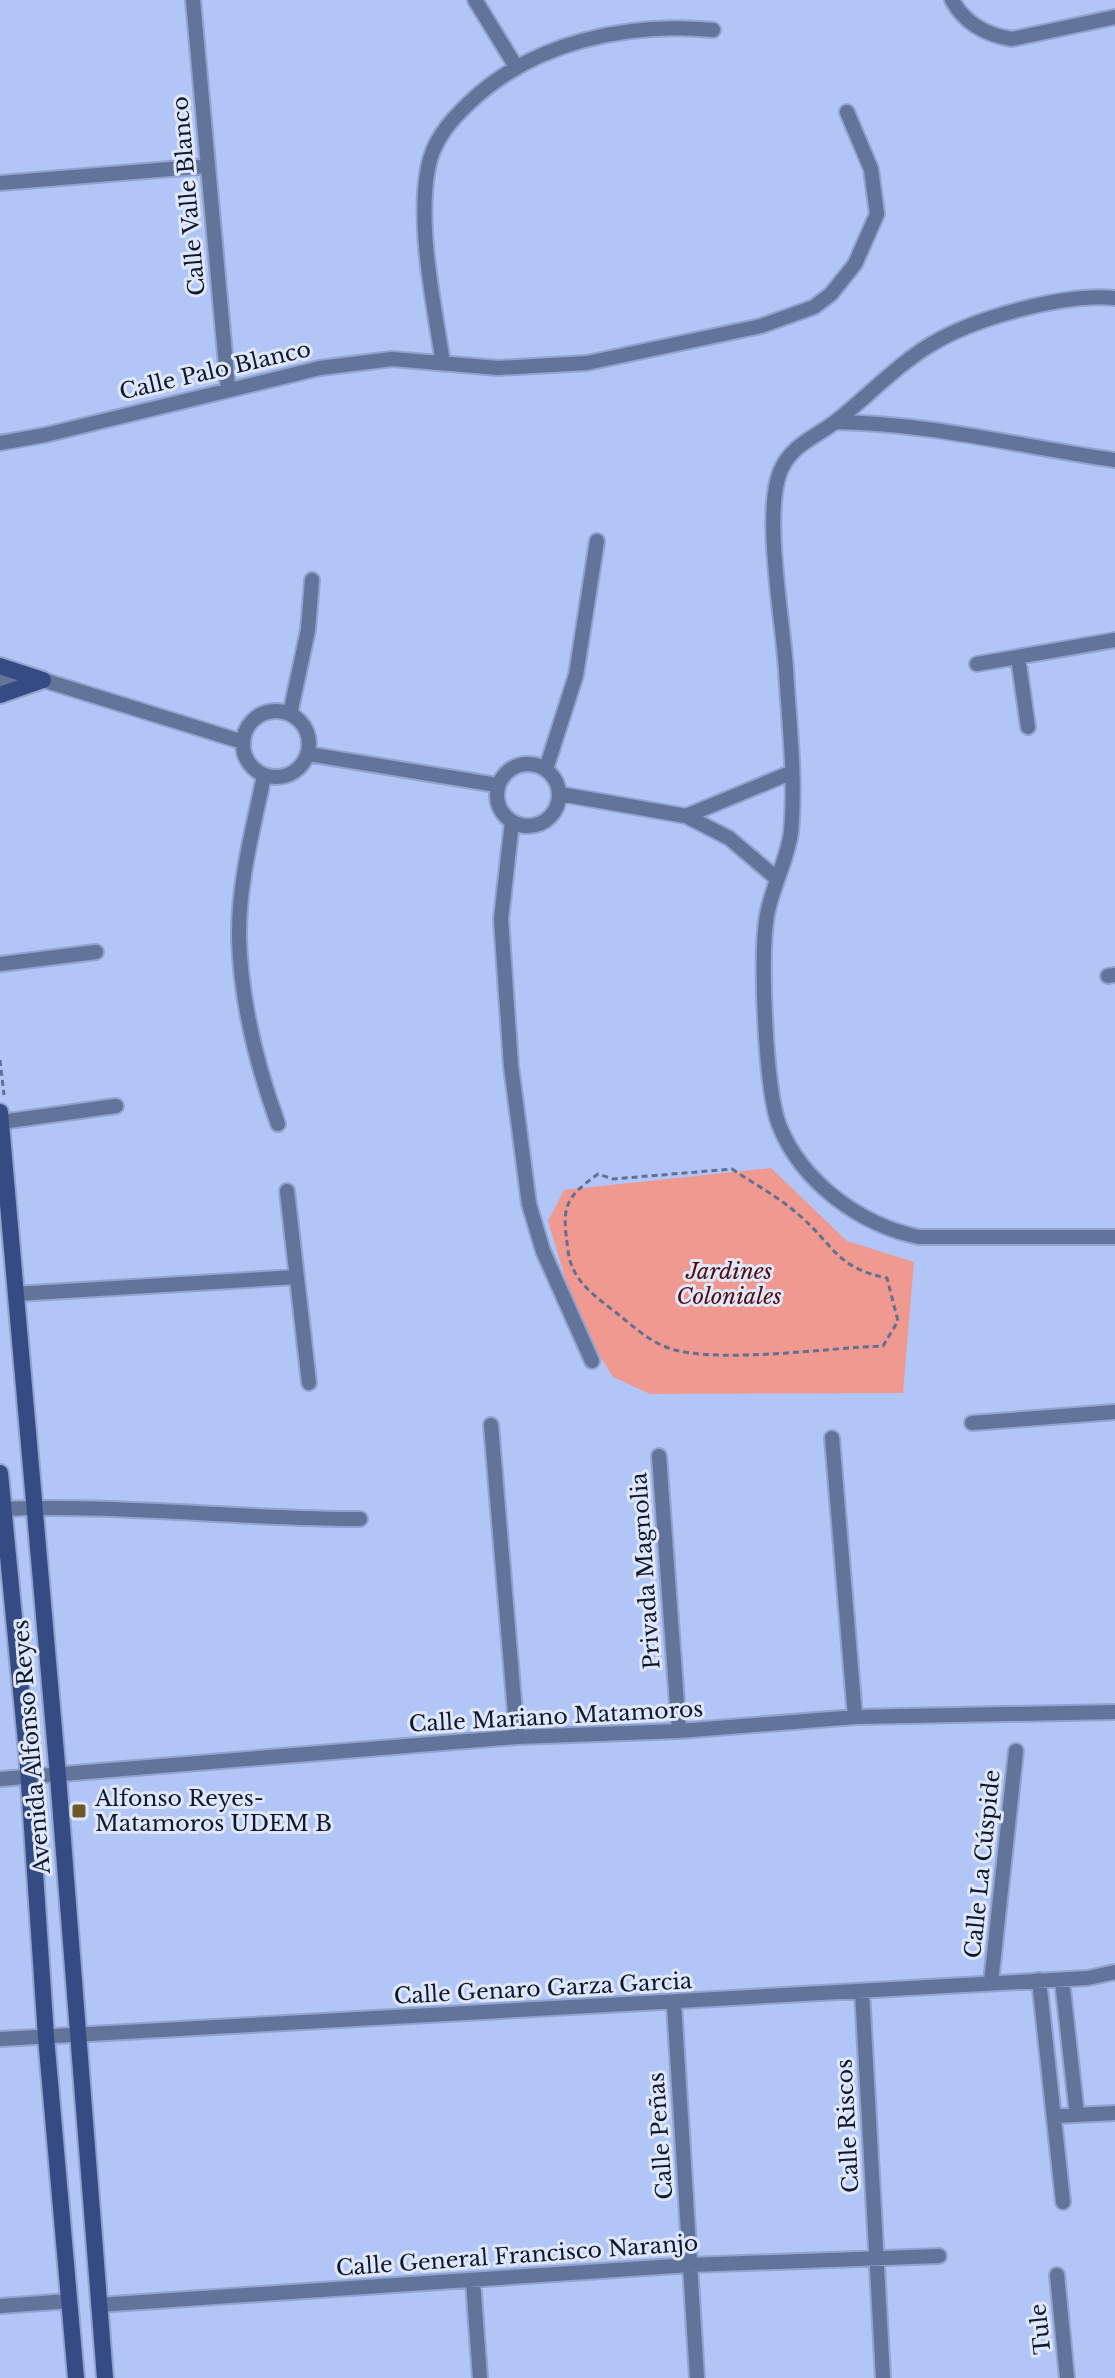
<svg xmlns="http://www.w3.org/2000/svg" width="1115" height="2378" font-family="'Libre Baskerville',serif">
<style>
.green{fill:#ef9990}
.lines{fill:none;stroke-linecap:round;stroke-linejoin:round}
.minor-casing{stroke:#91a3ce;stroke-width:18}
.secondary-casing{stroke:#91a3ce;stroke-width:20}
.path{stroke:#617093;stroke-width:3;stroke-dasharray:6 4;stroke-linecap:butt}
.minor{stroke:#63749b;stroke-width:14}
.secondary{stroke:#354b83;stroke-width:16}
.poi-dot{fill:#6d5827;stroke:#dfe7fa;stroke-width:3}
.labels{text-anchor:middle;stroke-width:6;stroke-linejoin:round;paint-order:stroke}
.street-label{font-size:22px;fill:#10182e;stroke:#dfe7fa}
.park-label{font-size:22px;font-style:italic;fill:#540b0b;stroke:#dfe7fa}
.poi-label{font-size:22px;fill:#10182e;stroke:#dfe7fa;text-anchor:start}
</style>
<rect width="100%" height="100%" fill="#b1c6f6"/>
<path class="green" d="M771 1168 847 1241 914 1262 903 1393 650 1394 613 1377 601 1358 572 1301 548 1221 564 1190Z"/>
<g class="lines">
<defs>
<path id="minor" d="M193 0 228 388
M475 0 515 65
M952 0C965 24 986 35 1012 39L1115 17
M0 183 207 166
M1115 298C1064 293 974 318 930 345 897 365 869 395 839 419 817 437 791 444 780 472 763 515 783 621 786 670 789 723 796 779 791 832 788 858 772 887 767 915 760 956 765 1087 779 1125 802 1183 861 1225 919 1237H1115
M443 363C434 305 417 227 428 168 433 141 449 122 469 103 533 42 626 22 713 30
M836 422C929 423 1023 447 1115 460
M0 443 45 435 320 368 392 359 498 368 587 363 761 326 814 307 831 294 855 264 877 214 871 169 847 112
M1018 657 1028 727
M977 664 1115 640
M0 681 43 680 243 742
M243 744a33 33 0 1 1 66 0a33 33 0 1 1-66 0Z
M290 714 308 630 312 580
M308 754 497 785
M497 795a31 31 0 1 1 62 0a31 31 0 1 1-62 0Z
M546 769 576 675 597 541
M264 776C253 829 238 884 239 939 241 1001 257 1066 278 1124
M560 794 686 816 729 838 775 877
M686 816 790 773
M512 822 501 919 511 1066 529 1204 543 1251 592 1361
M0 964 96 952
M1108 976 1115 975
M1 1122 116 1106
M287 1191 309 1383
M15 1294 296 1277
M972 1423 1115 1412
M491 1425 517 1737
M832 1438 855 1717
M659 1456 679 1731
M0 1509C120 1504 240 1519 360 1519
M0 1779 517 1737 679 1731 855 1717 1115 1712
M1039 1980 1063 2202
M1062 1980 1077 2115
M991 1982 1016 1751
M862 1991 883 2378
M674 2004 697 2378
M0 2039 1088 1978 1115 1972
M1055 2116 1115 2113
M1057 2275 1067 2378
M473 2281 480 2378
M98 2305 690 2265 939 2256
M0 2306 70 2301"/>
<path id="secondary" d="M0 666 43 680
M0 695 43 680
M0 1112 58 1776 105 2378
M0 1473 27 1753 46 2037 76 2378"/>
</defs>
<use href="#minor" class="minor-casing"/>
<use href="#secondary" class="secondary-casing"/>
<path class="path" d="M0 1060 4 1095
M732 1169C754 1184 779 1197 799 1215 834 1245 836 1268 887 1278L898 1321 883 1346C826 1348 727 1363 675 1350 651 1344 632 1325 614 1311 592 1294 571 1279 568 1250 562 1208 563 1199 598 1174L613 1179Z"/>
<use href="#minor" class="minor"/>
<use href="#secondary" class="secondary"/>
</g>
<rect class="poi-dot" x="71" y="1803" width="16" height="16" rx="4"/>
<g class="labels">
<g class="street-label">
<text transform="translate(188 196) rotate(-95)" y="8">Calle Valle Blanco</text>
<text transform="translate(215 370) rotate(-13)" y="8">Calle Palo Blanco</text>
<text transform="translate(645 1571) rotate(-94)" y="8">Privada Magnolia</text>
<text transform="translate(556 1716) rotate(-3)" y="8">Calle Mariano Matamoros</text>
<text transform="translate(31 1747) rotate(-95)" y="8">Avenida Alfonso Reyes</text>
<text transform="translate(982 1864) rotate(-84)" y="8">Calle La Cúspide</text>
<text transform="translate(543 1988) rotate(-3)" y="8">Calle Genaro Garza Garcia</text>
<text transform="translate(847 2126) rotate(-93)" y="8">Calle Riscos</text>
<text transform="translate(660 2136) rotate(-94)" y="8">Calle Peñas</text>
<text transform="translate(517 2255) rotate(-4)" y="8">Calle General Francisco Naranjo</text>
<text transform="translate(1040 2329) rotate(-96)" y="8">Tule</text>
</g>
<g class="park-label">
<text x="729" y="1279">Jardines<tspan x="729" dy="25">Coloniales</tspan></text>
</g>
<g class="poi-label">
<text x="95" y="1806">Alfonso Reyes-<tspan x="95" dy="25">Matamoros UDEM B</tspan></text>
</g>
</g>
</svg>
